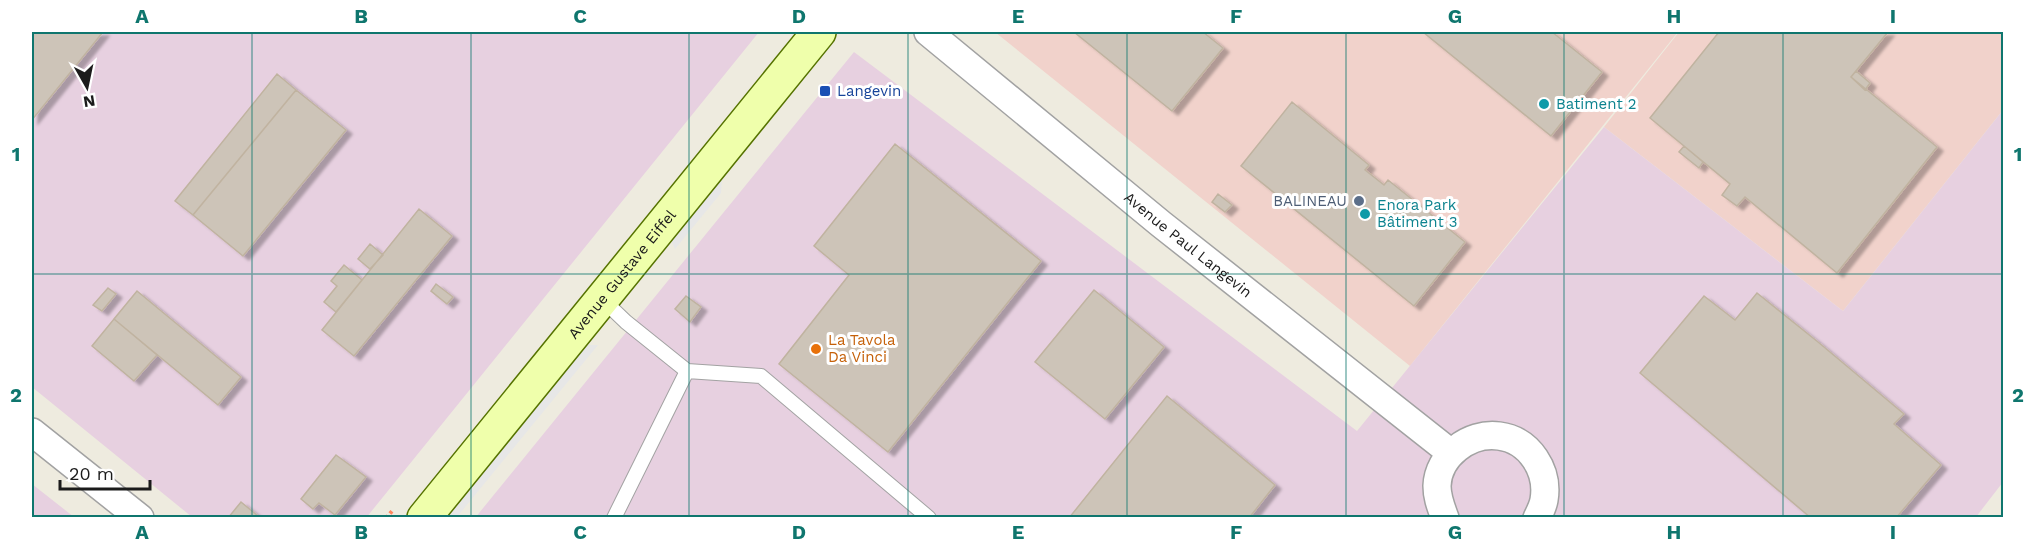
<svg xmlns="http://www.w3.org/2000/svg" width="2035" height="549" font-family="'Work Sans',sans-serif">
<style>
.commercial{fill:#f1d2cb}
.industrial{fill:#e7d0e0}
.parking{fill:#e7e7e7}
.building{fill:#cdc4b8;stroke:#c0b3a0;stroke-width:1.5;filter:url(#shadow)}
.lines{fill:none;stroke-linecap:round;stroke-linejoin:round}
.lane-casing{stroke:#a2a2a2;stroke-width:16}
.street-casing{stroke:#a2a2a2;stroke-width:30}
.secondary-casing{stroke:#567300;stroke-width:36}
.path{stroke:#ff865e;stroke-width:4;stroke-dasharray:3 3;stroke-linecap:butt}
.lane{stroke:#fff;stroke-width:14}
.street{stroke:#fff;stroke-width:27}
.secondary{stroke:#efffab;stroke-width:33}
.grid{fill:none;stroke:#0f766e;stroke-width:1.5;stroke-opacity:0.55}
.transit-dot{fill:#1a4fb4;stroke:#fff;stroke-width:2}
.culture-dot{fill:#0f9aa8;stroke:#fff;stroke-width:2}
.service-dot{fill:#5c6f8a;stroke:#fff;stroke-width:2}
.food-dot{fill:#e8710a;stroke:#fff;stroke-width:2}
.labels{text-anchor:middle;stroke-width:6;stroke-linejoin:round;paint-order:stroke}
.transit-label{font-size:15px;fill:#164399;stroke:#fff;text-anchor:start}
.culture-label{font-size:15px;fill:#0d838f;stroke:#fff;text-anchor:start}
.service-label{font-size:15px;fill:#4e5e75;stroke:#fff;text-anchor:end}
.street-label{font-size:15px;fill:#1b1b1b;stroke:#fff}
.food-label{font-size:15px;fill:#c56008;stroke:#fff;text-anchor:start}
.neatline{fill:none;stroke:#0f766e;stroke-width:2}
.grid-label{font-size:20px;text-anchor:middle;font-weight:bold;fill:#0f766e}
</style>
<defs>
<filter id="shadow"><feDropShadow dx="6" dy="4" stdDeviation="1.5" flood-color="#0004"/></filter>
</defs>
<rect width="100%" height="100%" fill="#eeebdf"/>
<path class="commercial" d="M995 32H1678L1410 366Z
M1679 32H2003V110L1843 311 1604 127Z"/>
<path class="industrial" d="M32 32H759L366 518 192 517 32 387Z
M854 52 1357 431 1604 127 1843 311 2003 110V482L1976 517 475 518Z
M32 484 74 517H32Z"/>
<path class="parking" d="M722 178 721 193 675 249 671 240Z
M584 345H598L457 517 442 518Z"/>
<path class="building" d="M32 32H103L32 120Z
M1074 32H1203L1223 48 1172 111Z
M1423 32H1552L1602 72 1551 136Z
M1719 32H1888L1851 77 1937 147 1837 273 1745 197 1737 206 1722 195 1730 184 1650 118Z
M1856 71 1870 83 1865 90 1851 77Z
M277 74 296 90 193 215 175 201Z
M296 90 346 130 243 256 193 215Z
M1292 102 1369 165 1365 170 1384 185 1388 180 1465 242 1414 306 1241 166Z
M895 144 1041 261 888 452 779 364 849 275 814 246Z
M1684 146 1703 162 1699 168 1679 152Z
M1218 194 1232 205 1225 212 1212 202Z
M419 209 452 236 354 356 322 330Z
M370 244 383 255 370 269 358 259Z
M344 265 362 280 336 312 324 302 337 286 331 281Z
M436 284 453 297 447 304 431 291Z
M108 288 116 294 102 311 93 305Z
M1094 290 1164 347 1105 419 1035 362Z
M137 291 241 377 218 405 114 319Z
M1757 293 1818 342 1904 414 1894 424 1941 465 1896 518H1811L1640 373 1704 296 1735 320Z
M686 296 701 307 690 322 675 309Z
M114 319 157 355 134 381 92 346Z
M1167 396 1275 485 1249 518H1069Z
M336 455 366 477 335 515 319 503 313 509 301 499Z
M241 502 258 516 257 518H228Z"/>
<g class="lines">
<defs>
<path id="lane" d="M602 299 626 322 687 371 761 376 929 518
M614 518 687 371"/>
<g id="street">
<path id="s1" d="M928 32 1161 224 1451 453"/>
<path d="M32 432 140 518"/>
<path d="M1445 518C1441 507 1437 498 1437 486 1438 456 1469 432 1499 436 1530 440 1549 471 1544 500 1543 506 1540 512 1537 518"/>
</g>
<g id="secondary">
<path id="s2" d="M424 518 819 32"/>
</g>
</defs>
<use href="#lane" class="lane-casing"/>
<use href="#street" class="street-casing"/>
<use href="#secondary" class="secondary-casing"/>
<path class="path" d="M386 518 393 510"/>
<use href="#lane" class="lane"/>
<use href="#street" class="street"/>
<use href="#secondary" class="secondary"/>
</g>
<path class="grid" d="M252 32V518M471 32V518M689 32V518M908 32V518M1127 32V518M1346 32V518M1564 32V518M1783 32V518M32 274H2004"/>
<rect class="transit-dot" x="819" y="85" width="12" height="12" rx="3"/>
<g class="culture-dot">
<circle cx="1544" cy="104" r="6"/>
<circle cx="1365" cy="214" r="6"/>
</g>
<circle class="service-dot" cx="1359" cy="201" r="6"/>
<circle class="food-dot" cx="816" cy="349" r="6"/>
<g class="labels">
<g class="transit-label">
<text x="837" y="96">Langevin</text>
</g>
<g class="culture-label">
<text x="1556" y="109">Batiment 2</text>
<text x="1377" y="210">Enora Park<tspan x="1377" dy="17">Bâtiment 3</tspan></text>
</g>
<g class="service-label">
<text x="1347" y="206">BALINEAU</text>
</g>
<g class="street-label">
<text dy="5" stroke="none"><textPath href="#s1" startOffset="336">Avenue Paul Langevin</textPath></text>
<text dy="5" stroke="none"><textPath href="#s2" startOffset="314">Avenue Gustave Eiffel</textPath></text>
</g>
<g class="food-label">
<text x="828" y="345">La Tavola<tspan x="828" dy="17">Da Vinci</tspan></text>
</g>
</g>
<rect width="2035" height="549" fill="none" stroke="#ffffff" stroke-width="66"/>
<g transform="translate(87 87) rotate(171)" stroke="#ffffff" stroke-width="4.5" paint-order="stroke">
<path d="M0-4.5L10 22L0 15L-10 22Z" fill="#1b1b1b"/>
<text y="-9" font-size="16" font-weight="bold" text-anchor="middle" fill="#1b1b1b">N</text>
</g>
<path d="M60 480v9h90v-9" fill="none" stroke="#1b1b1b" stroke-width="3"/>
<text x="69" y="480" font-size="18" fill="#1b1b1b" stroke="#ffffff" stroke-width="4.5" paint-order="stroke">20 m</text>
<rect x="33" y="33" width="1969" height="483" class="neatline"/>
<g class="grid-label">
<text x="142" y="23">A</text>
<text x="361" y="23">B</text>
<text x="580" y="23">C</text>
<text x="799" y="23">D</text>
<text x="1018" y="23">E</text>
<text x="1236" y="23">F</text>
<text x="1455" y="23">G</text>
<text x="1674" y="23">H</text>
<text x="1893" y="23">I</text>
<text x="16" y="161">1</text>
<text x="2018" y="161">1</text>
<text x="16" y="402">2</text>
<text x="2018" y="402">2</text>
<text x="142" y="539">A</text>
<text x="361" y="539">B</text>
<text x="580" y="539">C</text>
<text x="799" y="539">D</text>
<text x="1018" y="539">E</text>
<text x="1236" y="539">F</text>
<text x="1455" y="539">G</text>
<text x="1674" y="539">H</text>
<text x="1893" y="539">I</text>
</g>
</svg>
